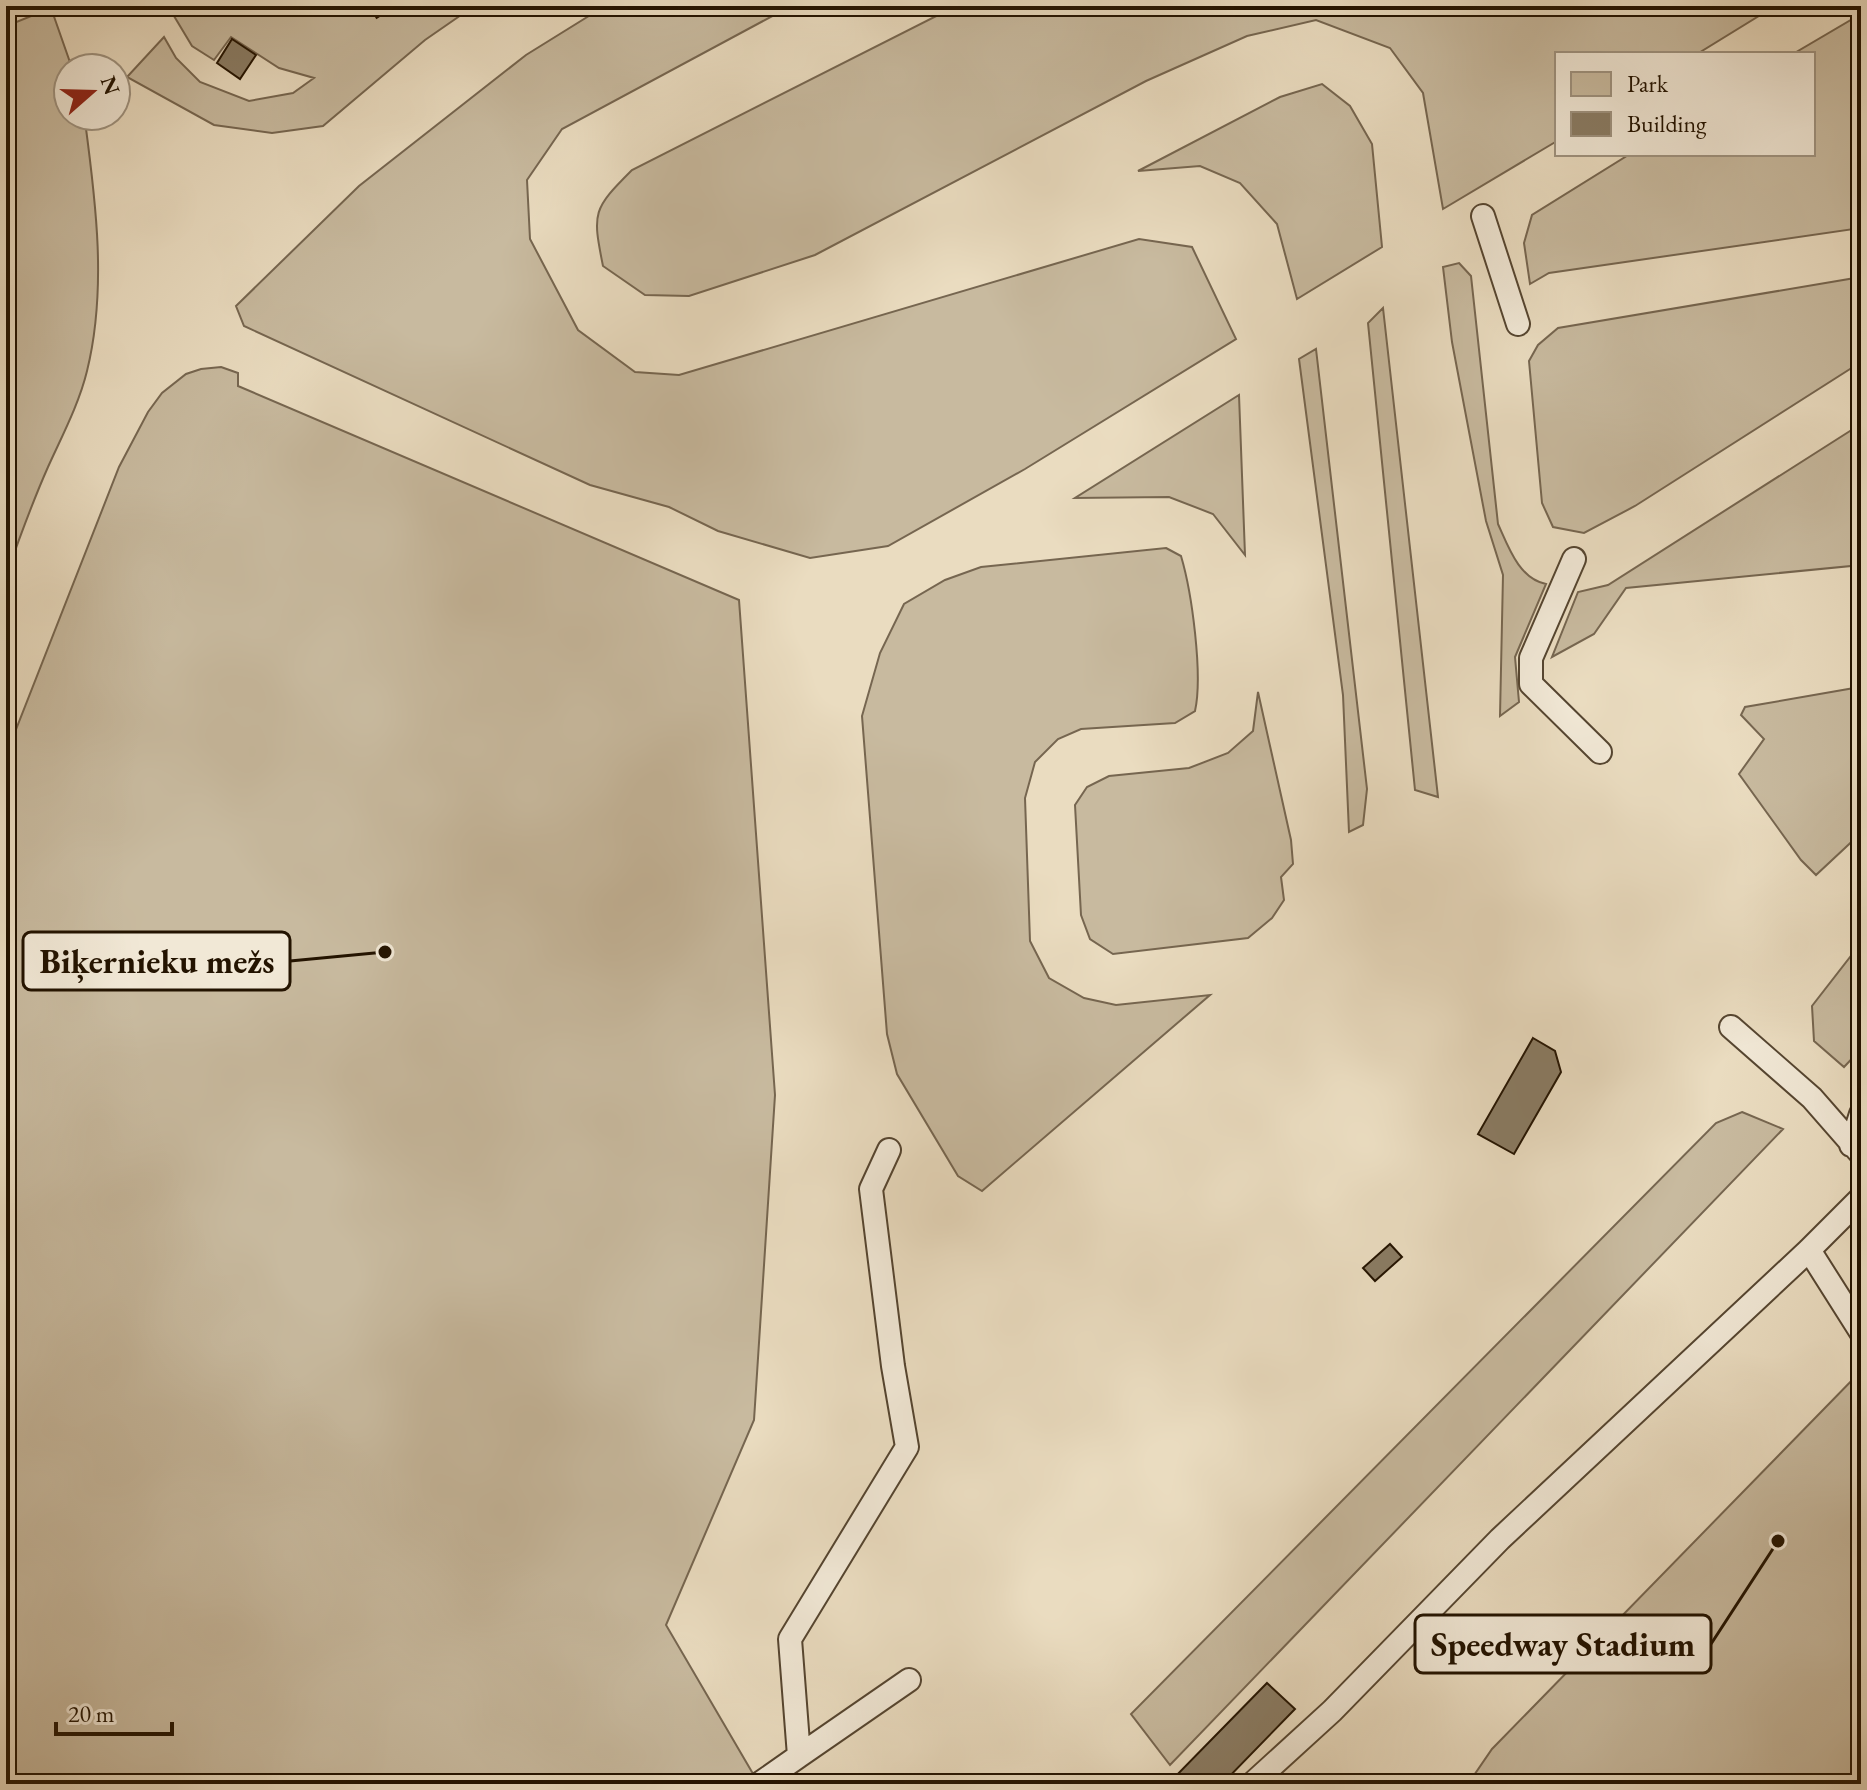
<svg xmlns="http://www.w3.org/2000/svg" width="1867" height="1790" font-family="'EB Garamond',serif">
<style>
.green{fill:#c8ba9f;stroke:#766650;stroke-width:2}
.building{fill:#8a7c64;stroke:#231300;stroke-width:2}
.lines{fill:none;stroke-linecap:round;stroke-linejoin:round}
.service-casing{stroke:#554530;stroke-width:26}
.path{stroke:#231300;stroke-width:5;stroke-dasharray:6 4;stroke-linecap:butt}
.service{stroke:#f1e8d6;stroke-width:22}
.leader{fill:none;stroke:#231300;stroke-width:3}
.callout-dot{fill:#231300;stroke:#f1e8d6;stroke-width:3}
.callout{fill:#f1e8d6;stroke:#231300;stroke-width:3}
.callout-label{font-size:34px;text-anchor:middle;font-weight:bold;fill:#231300}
</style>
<rect width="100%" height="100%" fill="#eadcc0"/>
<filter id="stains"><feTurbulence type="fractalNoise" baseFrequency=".0025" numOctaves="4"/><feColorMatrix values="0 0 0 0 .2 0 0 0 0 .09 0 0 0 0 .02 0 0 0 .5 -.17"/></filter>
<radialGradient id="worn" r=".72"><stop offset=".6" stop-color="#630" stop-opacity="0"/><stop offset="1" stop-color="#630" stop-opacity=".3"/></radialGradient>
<path class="green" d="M168 6H474L425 40 323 126 272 133 214 125 127 77 164 37 176 58 200 82 249 101 293 93 314 78 279 68 231 37 214 60 192 46Z
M605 6H791L562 129 527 180 530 239 578 330 635 372 679 375 1139 239 1192 247 1236 339 1025 469 888 546 810 558 718 531 669 507 590 485 244 326 236 306 359 186 526 55Z
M956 6H1775L1697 54H1557V141L1443 209 1423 93 1390 48 1316 20 1247 36 1146 81 815 255 689 296 645 295 603 266C592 212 593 209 632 170Z
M51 8 72 68H68V116H84L85 121C96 203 107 290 87 371 79 404 62 436 48 467 32 503 19 539 6 576V10L14 23Z
M1861 14V228L1549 273 1530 284 1524 243 1532 215 1630 154H1813V54H1793Z
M1322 84 1350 106 1372 144 1382 247 1297 299 1277 224 1240 183 1200 166 1138 171 1280 97Z
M1459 263 1471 276 1498 524C1508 546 1519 579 1546 584L1515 657 1519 702 1500 716 1503 575 1486 521 1452 342 1443 267Z
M1861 277V362L1635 506 1584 533 1553 527 1542 503 1529 361 1538 345 1558 328Z
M1383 308 1438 797 1415 790 1368 323Z
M1316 349 1367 789 1363 825 1349 832 1343 695 1299 359Z
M221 367 238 373V386L739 600 775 1095 754 1420 666 1625 759 1784H6V755L119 467 148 412 162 393 186 374 201 369Z
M1239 395 1245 555 1213 514 1169 497 1075 498Z
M1861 424V565L1626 588 1594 634 1552 657 1578 592 1608 585Z
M1166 548 1181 556C1192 593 1203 675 1195 711L1175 723 1081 729 1058 739 1035 762 1025 798 1030 941 1049 978 1084 998 1116 1005 1210 995 982 1191 958 1176 897 1074 887 1034 862 716 880 653 904 604 945 580 981 567Z
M1860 687 1861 833 1816 875 1801 860 1739 774 1764 739 1741 715 1745 707Z
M1258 692 1291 840 1293 864 1281 877 1284 900 1272 918 1248 938 1113 954 1090 939 1081 915 1075 805 1087 787 1109 776 1189 768 1228 753 1253 731Z
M1861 943V1049L1844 1067 1814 1041 1812 1006Z
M1742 1112 1783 1129 1170 1765 1131 1714 1716 1123Z
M1861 1371V1784H1468L1492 1749Z"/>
<path class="building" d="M232 39 256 55 240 79 217 63Z
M1533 1038 1555 1051 1561 1072 1514 1154 1478 1134Z
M1390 1244 1402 1257 1375 1281 1363 1268Z
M1267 1683 1295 1709 1222 1784H1168Z"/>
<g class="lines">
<defs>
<path id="service" d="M1483 216 1518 324
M1574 559 1531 658V684L1600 752
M1731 1027 1812 1098 1861 1154
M1851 1145 1861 1114
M1809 1250 1861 1332
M799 1756 909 1680
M759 1784 799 1756 790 1639 907 1447 893 1366 871 1189 889 1150
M1252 1784 1332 1711 1500 1539 1809 1250 1861 1198"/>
</defs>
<use href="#service" class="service-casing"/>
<path class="path" d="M6 13 15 6
M375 17 393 6
M6 189 12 266 6 275"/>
<use href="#service" class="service"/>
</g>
<path class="leader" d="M385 952L290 961M1778 1541L1711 1644"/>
<g class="callout-dot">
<circle cx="385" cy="952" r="8"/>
<circle cx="1778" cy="1541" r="8"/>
</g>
<g class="callout">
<rect x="23" y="932" width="267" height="58" rx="8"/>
<rect x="1415" y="1615" width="296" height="58" rx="8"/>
</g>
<g class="callout-label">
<text x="157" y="973">Biķernieku mežs</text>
<text x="1563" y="1656">Speedway Stadium</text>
</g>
<rect width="1867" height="1790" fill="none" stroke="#eadcc0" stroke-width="32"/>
<rect x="8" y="8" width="1851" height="1774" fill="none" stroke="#231300" stroke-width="4"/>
<rect x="16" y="16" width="1835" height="1758" fill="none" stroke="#231300" stroke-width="2"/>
<rect x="1555" y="52" width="260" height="104" fill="#f1e8d6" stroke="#9f9380" stroke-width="2"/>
<rect x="1571" y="72" width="40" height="24" fill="#c8ba9f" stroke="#9f9380" stroke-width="2"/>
<text x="1627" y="92" font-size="24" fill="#231300">Park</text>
<rect x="1571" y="112" width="40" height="24" fill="#8a7c64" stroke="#9f9380" stroke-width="2"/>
<text x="1627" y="132" font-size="24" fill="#231300">Building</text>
<g transform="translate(92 92) rotate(70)"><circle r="38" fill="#f1e8d6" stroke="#9f9380" stroke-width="2"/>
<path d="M0-6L14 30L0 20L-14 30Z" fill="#8f2418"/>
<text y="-12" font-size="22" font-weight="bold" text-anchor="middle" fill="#231300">N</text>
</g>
<path d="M56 1722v12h116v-12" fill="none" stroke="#231300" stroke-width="4"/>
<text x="68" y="1722" font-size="24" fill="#231300" stroke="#f1e8d6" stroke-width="6" paint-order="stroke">20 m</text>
<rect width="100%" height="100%" filter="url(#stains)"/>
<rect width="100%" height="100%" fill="url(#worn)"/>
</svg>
